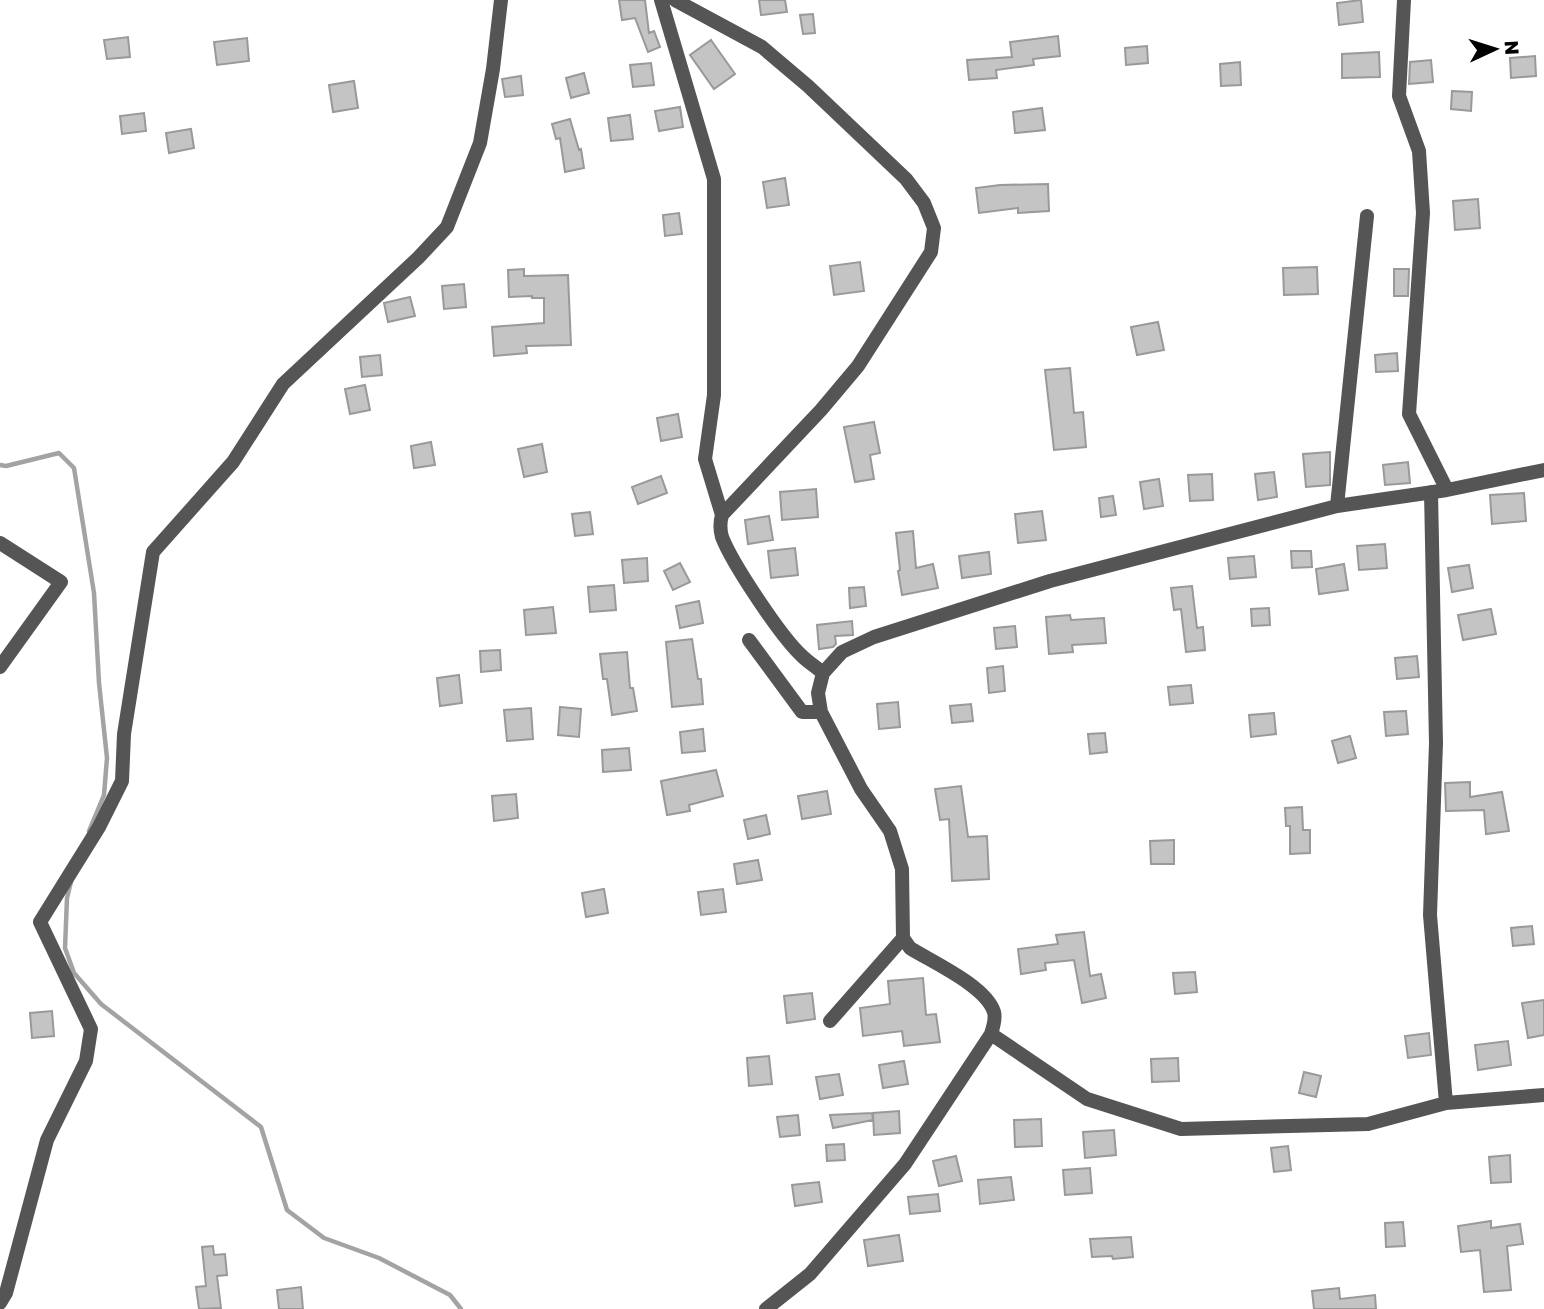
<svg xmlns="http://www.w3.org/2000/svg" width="1544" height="1309" font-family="'Golos Text',sans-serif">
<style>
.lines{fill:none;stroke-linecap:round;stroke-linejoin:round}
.stream{stroke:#a3a3a3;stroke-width:4.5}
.building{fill:#c4c4c4;stroke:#999;stroke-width:2}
.minor{stroke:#555;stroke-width:14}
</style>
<rect width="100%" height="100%" fill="#fff"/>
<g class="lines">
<path class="stream" d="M0 465 6 466 59 453 74 468 94 593 99 683 107 758 104 795 89 831
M71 882 67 898 65 948 74 973 101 1004 261 1127 287 1210 324 1238 379 1258 450 1295 461 1309"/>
</g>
<path class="building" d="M619 0H645L649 33 654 31 660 47 648 52 635 18 622 20Z
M759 0H785L787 12 761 15Z
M1361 0 1363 22 1339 25 1337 3Z
M813 14 815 33 803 34 800 15Z
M1058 36 1060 56 1033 59 1034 65 996 70 997 78 969 80 967 60 1012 57 1010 42Z
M128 37 130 57 107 59 104 40Z
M247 38 249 61 217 65 214 42Z
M711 40 735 74 714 89 690 55Z
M1147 46 1148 63 1126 65 1125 48Z
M1379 52 1380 77 1342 78V54Z
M1535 56 1536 76 1511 78 1510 58Z
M1431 60 1433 82 1409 84 1410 62Z
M1240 62 1241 85 1221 86 1220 64Z
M651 63 654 85 633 87 630 65Z
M584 73 589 93 571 98 566 78Z
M521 76 523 95 505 97 502 79Z
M354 81 358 108 333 112 329 85Z
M1452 91 1472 92 1471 111 1451 109Z
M680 107 683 127 659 131 655 111Z
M1042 108 1045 130 1015 133 1013 112Z
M144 113 146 131 122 134 120 116Z
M630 115 633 139 611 141 608 118Z
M570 119 579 150 581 149 584 168 565 172 560 138 556 139 552 124Z
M191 129 194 148 169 153 166 133Z
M785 178 789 205 767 208 763 182Z
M1048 184 1049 211 1018 213V208L979 213 976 188 1000 185Z
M1478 199 1480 228 1455 230 1453 201Z
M679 213 682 234 665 236 663 215Z
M860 262 864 291 834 295 830 266Z
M1317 267 1318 294 1284 295 1283 268Z
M524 269V276L568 275 571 345 526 346 527 353 494 356 492 327 544 323V298H532V296L509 297 508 270Z
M1394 269H1409L1408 296H1394Z
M464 284 466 307 444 309 442 286Z
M410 297 415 316 388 322 384 303Z
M1158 322 1164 350 1137 355 1131 327Z
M1397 353 1398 371 1376 372 1375 355Z
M380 355 382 375 362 377 360 357Z
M1070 368 1074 413 1083 412 1086 447 1054 450 1045 370Z
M365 385 370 410 350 414 345 389Z
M678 414 682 437 661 441 657 418Z
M874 422 880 453 870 455 874 479 855 482 844 427Z
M431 442 435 465 414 468 411 446Z
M542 444 547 472 524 477 518 449Z
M1330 452V485L1306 487 1303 454Z
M1408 462 1410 483 1385 485 1383 465Z
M1274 472 1277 497 1258 500 1255 474Z
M1212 474 1213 500 1190 501 1188 475Z
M661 476 667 493 638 504 632 487Z
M1159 479 1163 506 1144 509 1140 482Z
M816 489 818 517 782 520 780 492Z
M1524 493 1526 521 1492 524 1490 495Z
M1113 496 1116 515 1101 517 1099 498Z
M1042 511 1046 540 1018 543 1015 514Z
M590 512 593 534 575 536 572 514Z
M769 516 773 540 748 544 745 520Z
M913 531 916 568 933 564 938 588 902 595 898 571 900 570 896 533Z
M1385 544 1387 568 1359 570 1357 546Z
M795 548 798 575 771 578 768 551Z
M1291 551H1311L1312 567 1292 568Z
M989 552 991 574 962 578 959 556Z
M1254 556 1256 577 1230 579 1228 558Z
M647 558 648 581 624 583 622 560Z
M680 563 690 582 673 590 664 571Z
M1344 564 1348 590 1319 594 1316 569Z
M1469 565 1473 588 1452 592 1448 568Z
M614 585 616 610 590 612 588 587Z
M1192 586 1197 628 1203 627 1205 650 1186 652 1181 609 1174 610 1171 588Z
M864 587 866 606 850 608 849 588Z
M699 601 703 623 680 628 676 606Z
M553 607 556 633 526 635 524 610Z
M1269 608 1270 625 1252 626 1251 609Z
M1491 609 1496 634 1463 640 1458 615Z
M1070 615 1071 620 1104 618 1106 643 1072 645 1073 652 1049 654 1046 617Z
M852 621 853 635 835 636 836 644 833 647 819 649 817 625Z
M1015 626 1017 647 996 649 994 628Z
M692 639 698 679H701L703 704 672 707 666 642Z
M500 650 501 670 481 672 480 651Z
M627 652 630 688H633L637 711 612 715 607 679H603L600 654Z
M1417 656 1419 677 1397 679 1395 658Z
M1003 666 1005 691 989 693 987 668Z
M459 675 462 703 440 706 437 678Z
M1191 685 1193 703 1170 705 1168 687Z
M898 702 900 727 879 729 877 704Z
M971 704 973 721 952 723 950 706Z
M560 707 581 709 579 737 558 735Z
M531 708 533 739 507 741 504 710Z
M1406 711 1408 734 1386 736 1384 712Z
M1274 713 1276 734 1251 737 1249 715Z
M703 729 705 751 682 753 680 732Z
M1105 733 1107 752 1090 754 1088 734Z
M1350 736 1356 758 1338 763 1332 741Z
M629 748 631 770 603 772 602 750Z
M716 770 723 796 689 805 690 811 667 815 661 781Z
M1470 782V797L1502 792 1509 831 1486 834 1484 810 1446 811 1445 783Z
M961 786 968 837 987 836 989 879 952 881 949 819 940 820 935 789Z
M827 791 831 814 802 819 798 796Z
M516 794 518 818 494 821 492 796Z
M1302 807 1303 830H1310V853L1290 854V826H1286L1285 808Z
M766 815 770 834 748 839 744 820Z
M1174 840V864H1151L1150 841Z
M758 860 762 880 737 884 734 864Z
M604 889 608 913 586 917 582 893Z
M723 889 726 912 701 915 698 892Z
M1532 926 1534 944 1513 946 1511 928Z
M1084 932 1090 976 1101 974 1106 998 1082 1003 1074 960 1045 963 1046 970 1021 974 1018 949 1058 944 1056 935Z
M1195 972 1197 992 1175 994 1173 973Z
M923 978 926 1015 936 1014 940 1042 904 1046 902 1031 863 1036 860 1008 890 1004 888 981Z
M812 993 815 1019 787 1023 784 996Z
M1544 1000V1035L1528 1038 1522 1003Z
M52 1011 54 1036 32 1038 30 1013Z
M1429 1033 1431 1055 1408 1058 1405 1036Z
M1508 1041 1511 1065 1478 1070 1475 1045Z
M769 1056 772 1084 749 1086 747 1058Z
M1178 1058 1179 1081 1152 1082 1151 1059Z
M904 1061 908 1084 883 1088 879 1065Z
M1304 1072 1321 1076 1316 1097 1299 1093Z
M839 1074 843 1095 820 1099 816 1077Z
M899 1111 900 1133 874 1135 873 1113Z
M872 1113 873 1120 833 1128 830 1115Z
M798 1115 800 1135 780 1137 777 1117Z
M1041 1119 1042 1146 1015 1147 1014 1120Z
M1114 1130 1116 1155 1085 1158 1083 1132Z
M844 1144 845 1160 827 1161 826 1145Z
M1288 1146 1291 1170 1274 1172 1271 1148Z
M1510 1155 1511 1182 1491 1183 1489 1157Z
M956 1156 962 1181 939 1186 933 1161Z
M1090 1168 1092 1193 1065 1195 1063 1170Z
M1011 1177 1014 1200 980 1204 978 1180Z
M819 1182 822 1202 795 1206 792 1185Z
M938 1194 940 1211 910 1214 908 1197Z
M1491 1221V1228L1520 1224 1523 1244 1507 1246 1511 1290 1484 1292 1480 1250 1461 1252 1458 1226Z
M1403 1222 1405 1246 1386 1247 1385 1223Z
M899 1235 903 1261 868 1266 864 1240Z
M1131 1237 1133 1257 1113 1259 1112 1256 1092 1257 1090 1239Z
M213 1246 214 1255 225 1254 227 1275 217 1276 221 1308 199 1309 196 1287 206 1286 202 1247Z
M301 1287 303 1309H279L277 1290Z
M1339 1288 1340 1299 1375 1295 1376 1309H1314L1312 1291Z"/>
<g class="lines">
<path class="minor" d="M661 0 714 179V395L705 459 722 515
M675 0 762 47 808 86 906 179 924 203 934 228 931 252 858 366 821 410 722 515C720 522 720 530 722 537 732 563 781 637 802 656 808 662 816 667 823 673L842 652 874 637 1050 581 1337 506 1447 490 1544 470
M1404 0 1399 96 1419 151 1423 213 1409 414 1447 490
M1431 492 1436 743 1430 915 1446 1103
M1337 506 1367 216
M0 543 61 582 0 667
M749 640 802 712H821
M830 1021 903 938
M991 1034 1087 1099 1181 1129 1368 1124 1446 1103 1544 1095
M0 1303 6 1293 47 1140 86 1061 91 1029 40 922 99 827 122 781 124 734 153 552 233 462 283 384 418 258 447 227 480 143 493 69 501 0
M766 1309 810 1274 905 1164 991 1034C993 1028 996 1019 994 1012 986 986 932 962 910 948L903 938 902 869 890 831 861 789 821 712 818 693 823 673"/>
</g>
<g transform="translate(1495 49) rotate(86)" stroke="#ffffff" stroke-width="5" paint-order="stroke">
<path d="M0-5L12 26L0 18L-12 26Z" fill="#000000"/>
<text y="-10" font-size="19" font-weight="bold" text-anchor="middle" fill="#000000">N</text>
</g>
</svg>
